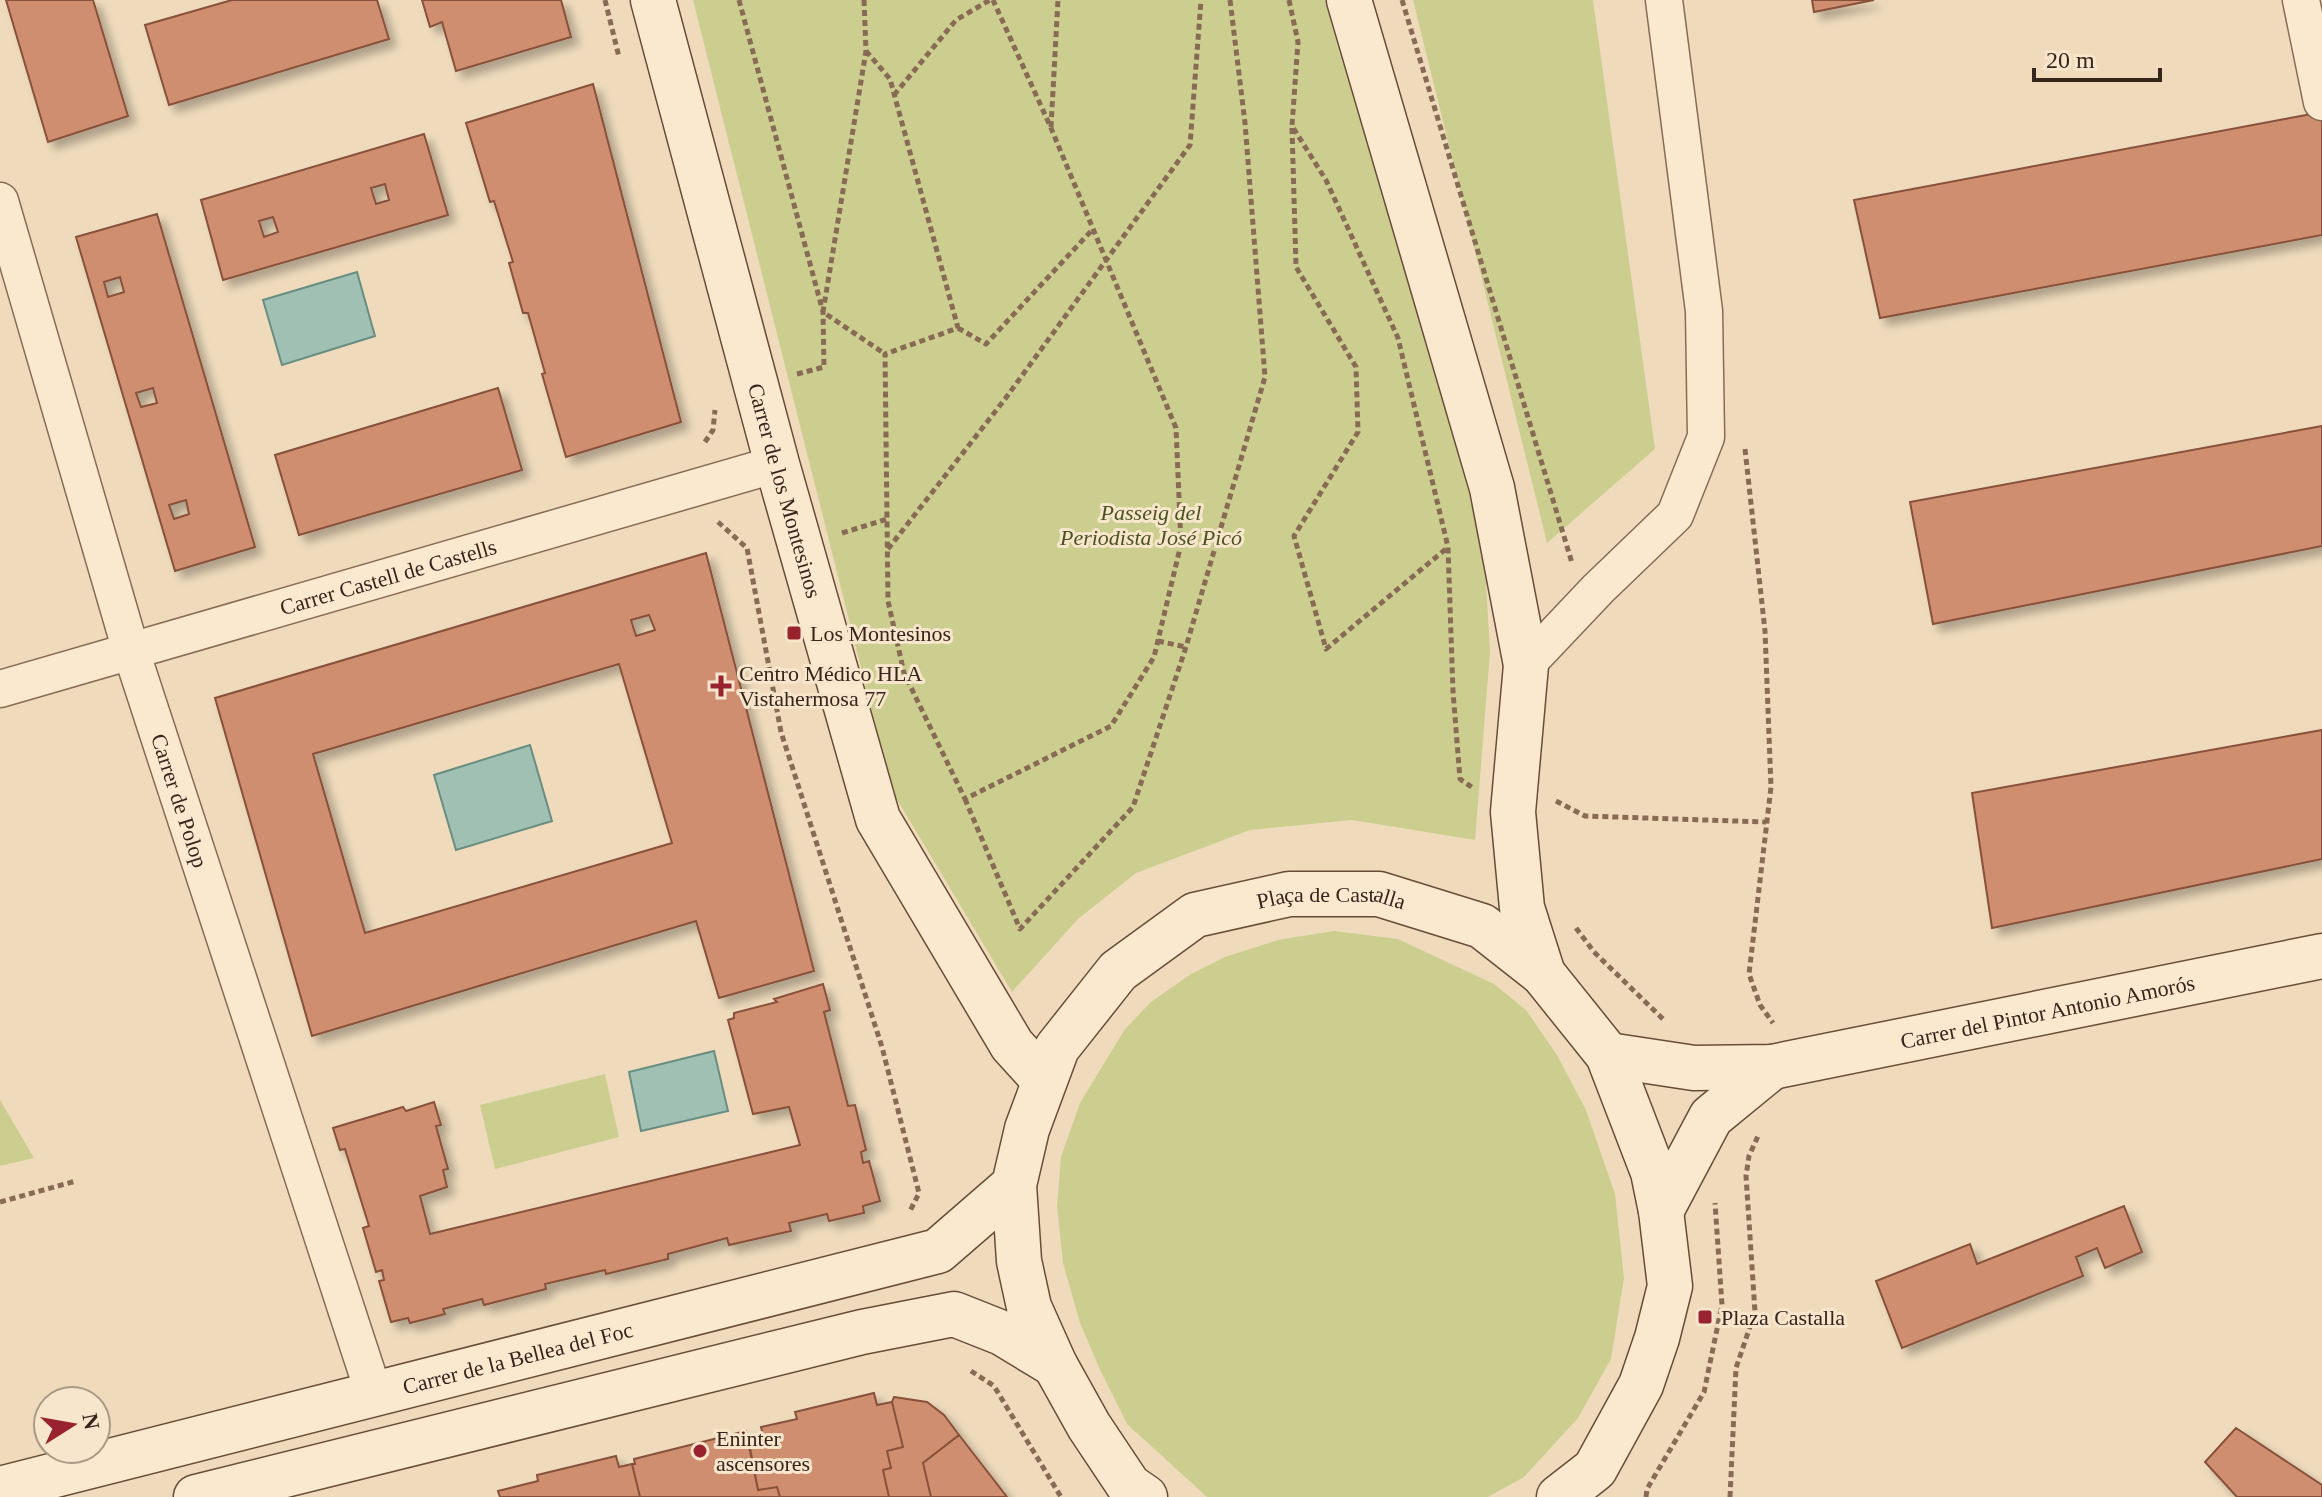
<svg xmlns="http://www.w3.org/2000/svg" width="2322" height="1497" font-family="'Times New Roman',serif">
<style>
.green{fill:#ccce90}
.water{fill:#a0c0b4;stroke:#688e81;stroke-width:2}
.building{fill:#d08e70;stroke:#88513a;stroke-width:2;fill-rule:evenodd;filter:url(#shadow)}
.lines{fill:none;stroke-linecap:round;stroke-linejoin:round}
.street-casing{stroke:#886b55;stroke-width:39}
.secondary-casing{stroke:#694c38;stroke-width:47}
.path{stroke:#886b55;stroke-width:5;stroke-dasharray:6 4;stroke-linecap:butt}
.street{stroke:#fae9cf;stroke-width:36}
.secondary{stroke:#fae9cf;stroke-width:44}
.poi-dot{fill:#99222f;stroke:#f7e6cc;stroke-width:3}
.labels{text-anchor:middle;stroke-width:6;stroke-linejoin:round;paint-order:stroke}
.street-label{font-size:22px;fill:#36251b;stroke:#f7e6cc}
.park-label{font-size:22px;font-style:italic;fill:#4b5320;stroke:#f7e6cc}
.poi-label{font-size:22px;fill:#36251b;stroke:#f7e6cc;text-anchor:start}
</style>
<defs>
<filter id="shadow"><feDropShadow dx="7" dy="7" stdDeviation="4" flood-color="#0004"/></filter>
</defs>
<rect width="100%" height="100%" fill="#efdbbc"/>
<path class="green" d="M693 0H1326L1463 467 1485 564 1490 652 1475 840 1352 820 1250 830 1136 873 1078 919 1012 992 892 791Z
M1413 0H1593L1655 449 1547 543Z
M1334 931 1398 939 1494 984 1526 1010 1557 1055 1586 1110 1615 1194 1624 1278 1611 1359 1578 1418 1524 1477 1488 1497H1207L1127 1424 1101 1372 1080 1323 1063 1263 1057 1206 1061 1157 1080 1103 1125 1029 1151 1002 1191 974 1225 957 1278 940Z
M605 1074 619 1137 495 1169 480 1105Z
M0 1100 34 1158 0 1166Z"/>
<path class="water" d="M357 272 375 336 282 365 263 300Z
M530 745 552 821 456 850 434 775Z
M714 1051 728 1111 641 1131 629 1072Z"/>
<path class="building" d="M6 0H93L128 116 48 142Z
M232 0H377L389 39 169 105 145 25Z
M422 0H561L571 37 456 71 442 22 430 27Z
M1812 0H1874L1814 12Z
M593 84 681 422 566 457 542 374 545 373 528 313H523L509 263 513 262 494 201 490 202 466 123Z
M2322 112V235L1880 318 1854 200Z
M424 134 448 215 223 280 201 200ZM385 184 389 200 376 204 371 188ZM273 217 278 232 264 237 259 221Z
M157 214 255 547 175 571 76 237ZM120 277 124 292 108 297 104 282ZM153 388 157 403 141 407 136 393ZM186 500 189 514 174 519 169 505Z
M498 388 522 470 299 535 275 455Z
M2322 426V546L1933 624 1910 502Z
M706 553 814 971 719 998 696 921 312 1036 215 698ZM649 615 655 630 636 636 631 620ZM619 664 672 843 365 933 313 754Z
M2322 730V859L1992 928 1972 793Z
M823 984 830 1010 824 1012 848 1106 855 1105 866 1150 861 1152 863 1163 869 1161 880 1201 863 1206 864 1213 829 1221 827 1214 789 1223 791 1231 729 1245 727 1238 668 1254V1259L606 1274 605 1270 545 1284 546 1289 484 1305 482 1299 443 1309 445 1314 410 1323 408 1318 391 1322 379 1281 384 1280 382 1270 376 1272 363 1228 369 1226 345 1149 340 1150 333 1128 403 1107 406 1111 434 1102 441 1125 436 1126 448 1169 443 1170 447 1187 420 1196 430 1234 800 1145 789 1107 753 1114 728 1020 734 1018V1013L777 1002 774 999Z
M2124 1206 2142 1252 2105 1268 2097 1248 2076 1257 2083 1276 1902 1348 1876 1281 1970 1244 1977 1264Z
M874 1393 877 1405 892 1402 903 1447 887 1451 891 1468 883 1470 889 1497H780L777 1487 758 1490 749 1443 764 1439 761 1427 797 1419 795 1412Z
M894 1397 927 1402 944 1415 959 1435 923 1463 931 1497H889L883 1470 891 1468 887 1451 903 1447 892 1402Z
M2236 1428 2322 1485V1497H2237L2205 1462Z
M746 1431 758 1490 777 1487 780 1497H640L632 1464H635L634 1459Z
M959 1435 1007 1497H931L923 1463Z
M616 1456 619 1467 632 1464 640 1497H500L498 1491 538 1481 537 1475Z"/>
<g class="lines">
<defs>
<g id="street">
<path d="M2301 0 2322 102"/>
<path id="s1" d="M0 201 131 651 374 1394"/>
<path d="M1526 665 1598 589 1675 515 1706 437 1704 311 1664 0"/>
<path id="s2" d="M0 689 777 464"/>
</g>
<g id="secondary">
<path id="s3" d="M653 0 777 464 878 819 1012 1045 1043 1079"/>
<path d="M1349 0 1492 488 1526 665 1513 812 1522 908 1543 974"/>
<path id="s4" d="M1608 1055 1694 1068 1772 1067 2322 956"/>
<path d="M1661 1211 1711 1117 1772 1067"/>
<path id="s5" d="M0 1489 938 1251 1014 1185"/>
<path d="M196 1497 862 1332 954 1314 1002 1333 1055 1365"/>
<path id="s6" d="M1145 1497 1129 1486 1089 1426 1055 1365 1029 1307 1019 1261 1014 1185 1027 1129 1057 1048 1118 971 1195 915 1289 894H1379L1482 926 1543 974 1608 1055 1653 1172 1661 1211 1670 1286 1657 1338 1641 1385 1595 1469 1559 1497"/>
</g>
</defs>
<use href="#street" class="street-casing"/>
<use href="#secondary" class="secondary-casing"/>
<path class="path" d="M605 0 619 57
M739 0 823 312 824 367 797 374
M864 0 866 51 823 312 885 354
M1289 0 1298 42 1292 126 1326 180 1398 338 1448 547 1453 692 1460 779 1473 788
M1402 0 1572 563
M866 51 890 79 958 328 885 354 888 601 904 673 965 799 1111 726 1154 657 1181 544 1176 428 1051 128 993 0
M894 95 956 20 990 0
M1051 127 1058 0
M1292 128 1296 267 1356 367 1358 432 1294 536 1326 649 1447 548
M958 328 986 344 1093 229
M705 442 713 430 715 410
M1745 449 1765 631 1771 787 1749 974 1760 1005 1773 1023
M718 522 747 548 781 732 882 1047 919 1193 909 1213
M842 533 887 519
M888 549 1005 399 1190 145 1201 0
M1158 641 1186 647
M965 799 1020 929 1133 807 1186 647 1265 377 1245 123 1230 0
M1556 801 1585 816 1766 822
M1576 928 1594 952 1663 1019
M0 1202 76 1181
M971 1371 994 1386 1061 1497
M1646 1497 1647 1489 1704 1392 1722 1305 1715 1203
M1730 1497 1736 1368 1755 1312 1746 1176 1749 1156 1758 1136"/>
<use href="#street" class="street"/>
<use href="#secondary" class="secondary"/>
</g>
<g class="poi-dot">
<rect x="786" y="625" width="16" height="16" rx="4"/>
<path d="M717 674h8v8h8v8h-8v8h-8v-8h-8v-8h8z"/>
<rect x="1697" y="1309" width="16" height="16" rx="4"/>
<circle cx="700" cy="1451" r="8"/>
</g>
<g class="labels">
<g class="street-label">
<text dy="8" stroke="none"><textPath href="#s3" startOffset="508">Carrer de los Montesinos</textPath></text>
<text dy="8" stroke="none"><textPath href="#s2" startOffset="404">Carrer Castell de Castells</textPath></text>
<text dy="8" stroke="none"><textPath href="#s1" startOffset="626">Carrer de Polop</textPath></text>
<text dy="8" stroke="none"><textPath href="#s6" startOffset="824">Plaça de Castalla</textPath></text>
<text dy="8" stroke="none"><textPath href="#s4" startOffset="446">Carrer del Pintor Antonio Amorós</textPath></text>
<text dy="8" stroke="none"><textPath href="#s5" startOffset="534">Carrer de la Bellea del Foc</textPath></text>
</g>
<g class="park-label">
<text x="1151" y="520">Passeig del<tspan x="1151" dy="25">Periodista José Picó</tspan></text>
</g>
<g class="poi-label">
<text x="810" y="641">Los Montesinos</text>
<text x="739" y="681">Centro Médico HLA<tspan x="739" dy="25">Vistahermosa 77</tspan></text>
<text x="1721" y="1325">Plaza Castalla</text>
<text x="716" y="1446">Eninter<tspan x="716" dy="25">ascensores</tspan></text>
</g>
</g>
<g transform="translate(72 1425) rotate(79)"><circle r="38" fill="#f7e6cc" stroke="#aa9985" stroke-width="2"/>
<path d="M0-6L14 30L0 20L-14 30Z" fill="#99222f"/>
<text y="-12" font-size="22" font-weight="bold" text-anchor="middle" fill="#36251b">N</text>
</g>
<path d="M2034 68v12h126v-12" fill="none" stroke="#36251b" stroke-width="4"/>
<text x="2046" y="68" font-size="24" fill="#36251b" stroke="#f7e6cc" stroke-width="6" paint-order="stroke">20 m</text>
</svg>
